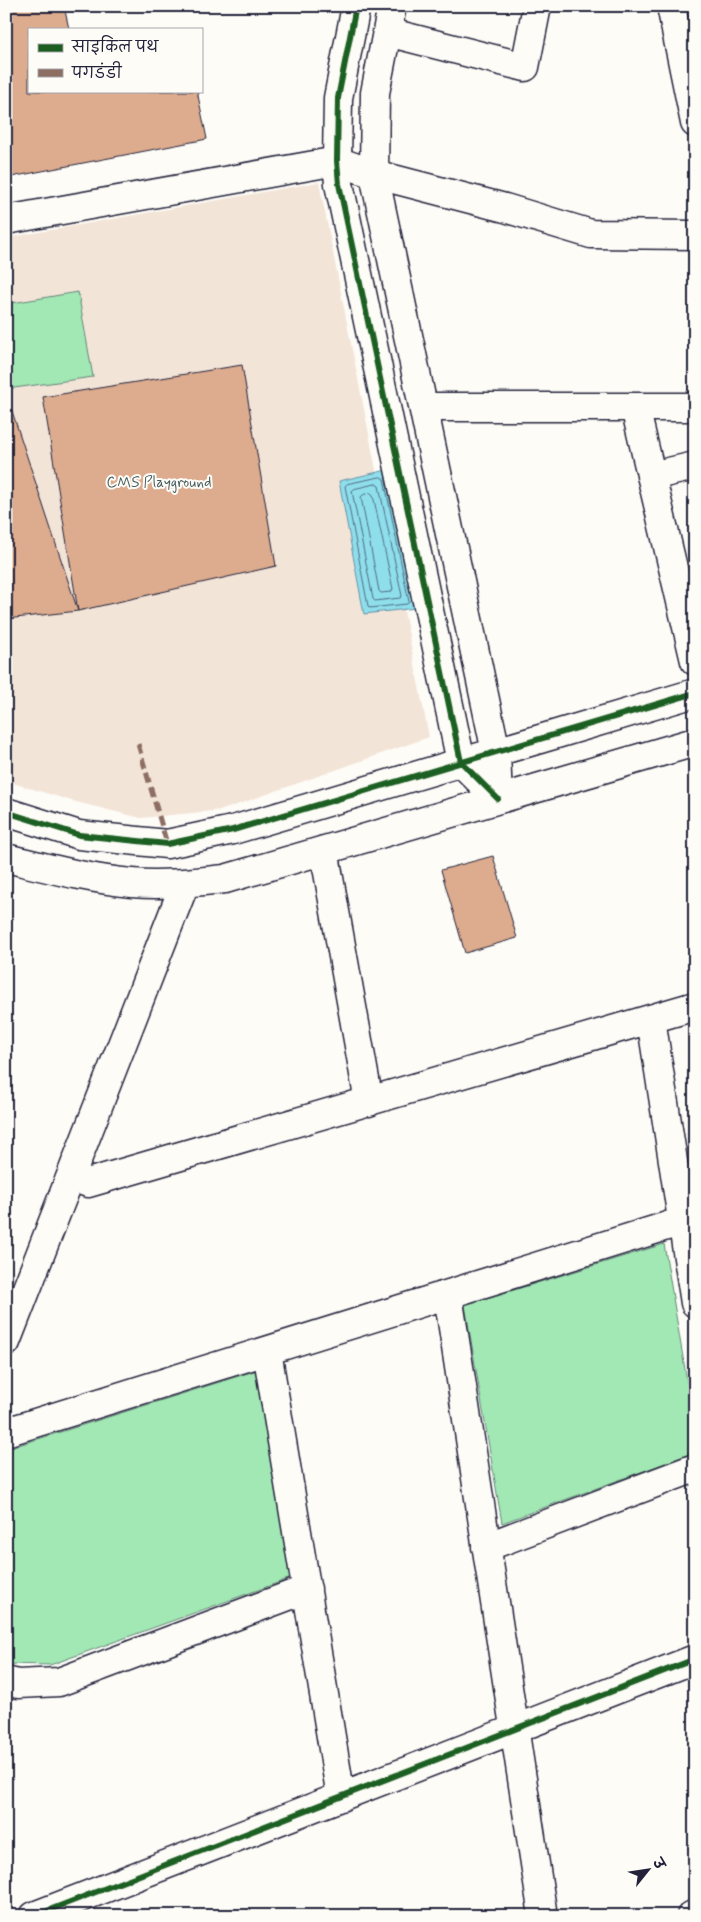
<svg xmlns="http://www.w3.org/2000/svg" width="701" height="1922" font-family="Mynerve,'Playpen Sans Deva',sans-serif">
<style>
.built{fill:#f3e4d8}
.green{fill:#a2e8b4;stroke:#628578}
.water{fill:#8fdeec;stroke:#6393a5}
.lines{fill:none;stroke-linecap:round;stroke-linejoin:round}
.shore{stroke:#4e6d82;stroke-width:1}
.building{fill:#ddac8e;stroke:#22223b}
.minor-casing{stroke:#22223b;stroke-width:31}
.minor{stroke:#fdfcf7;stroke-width:28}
.quiet{stroke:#8d6e63;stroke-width:5;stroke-dasharray:10 5;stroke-linecap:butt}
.cycleway-casing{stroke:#fdfcf7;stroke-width:9}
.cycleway{stroke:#1b5e20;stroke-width:6}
.labels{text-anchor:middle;stroke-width:4;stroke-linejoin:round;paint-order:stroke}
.park-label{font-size:15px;fill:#485d5f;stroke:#fdfcf7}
</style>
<rect width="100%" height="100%" fill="#fdfcf7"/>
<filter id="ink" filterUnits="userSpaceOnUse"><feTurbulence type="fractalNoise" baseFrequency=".02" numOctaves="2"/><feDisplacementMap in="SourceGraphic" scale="10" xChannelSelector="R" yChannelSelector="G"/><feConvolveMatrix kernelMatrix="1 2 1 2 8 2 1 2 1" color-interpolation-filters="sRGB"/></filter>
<g filter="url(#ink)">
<path class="built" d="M319 182 429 737 222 810 141 818 72 801 6 781V238Z"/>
<path class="green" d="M78 292 93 377 7 389 6 304Z
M664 1244 695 1429V1452L502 1523 465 1305Z
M258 1370 291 1578 50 1665 6 1664V1449Z"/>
<path class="water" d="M387 470 416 608 364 614 339 481Z"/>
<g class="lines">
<path class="shore" d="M381 477 384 479 409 602 407 604 370 608 368 606 345 486 347 484Z
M376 484 379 486 402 596 400 598 375 601 373 599 352 491 354 489Z
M371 493 373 495 393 589 391 592 381 593 379 591 361 497 363 495Z"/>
</g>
<path class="building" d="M6 6H64L69 29H29V91H197L207 139 6 178Z
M242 365 276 566 78 611 43 397Z
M6 393 78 611 6 619Z
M493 856 517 938 465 953 441 870Z"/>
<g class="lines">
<defs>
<path id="minor" d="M356 6 338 98 337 161 339 184 461 762 498 799
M392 6 375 93 374 174 496 752 498 799
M671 6 695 123
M387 32 525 67 537 6
M6 220 337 161 374 174 505 208 591 234 695 235
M423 407H695
M635 407 695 661
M651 476 695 466
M6 812 79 835 167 844 233 830 695 693
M324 850 369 1102
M6 858C48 868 89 879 132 883 163 886 194 882 225 879L695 742
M651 1019 695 1303
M72 1177 88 1183 695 1006
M448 1295 543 1916
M6 1342 185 883
M267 1351 341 1797
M6 1432 683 1221
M486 1547 695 1468
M6 1681 18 1684 59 1682 307 1589
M34 1916 695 1659
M691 1916 695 1914"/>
</defs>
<use href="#minor" class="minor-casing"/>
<use href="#minor" class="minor"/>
<path class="quiet" d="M138 744 167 844"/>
<defs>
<path id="cycleway" d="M356 6 338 98 337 161 339 184 461 762 498 799
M6 812 79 835 167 844 233 830 695 693
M34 1916 695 1659"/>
</defs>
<use href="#cycleway" class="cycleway-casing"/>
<use href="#cycleway" class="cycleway"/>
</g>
</g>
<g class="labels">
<g class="park-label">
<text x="159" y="487">CMS Playground</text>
</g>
</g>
<rect width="701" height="1922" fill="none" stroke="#fdfcf7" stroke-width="25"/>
<rect x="12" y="12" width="676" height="1897" fill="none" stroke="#22223b" stroke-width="2" filter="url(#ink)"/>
<rect x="28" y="28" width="175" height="65" fill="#fdfcf7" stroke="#a5a5ac"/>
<rect x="38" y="44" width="25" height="8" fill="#1b5e20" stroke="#a5a5ac"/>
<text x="72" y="52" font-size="15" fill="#22223b">साइकिल पथ</text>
<rect x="38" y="69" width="25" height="8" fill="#8d6e63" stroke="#a5a5ac"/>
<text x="72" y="78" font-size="15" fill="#22223b">पगडंडी</text>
<g transform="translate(648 1870) rotate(60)" stroke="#fdfcf7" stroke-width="4" paint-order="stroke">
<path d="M0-4L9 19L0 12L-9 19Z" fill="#22223b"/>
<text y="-8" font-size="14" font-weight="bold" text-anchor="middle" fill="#22223b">उ</text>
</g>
</svg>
